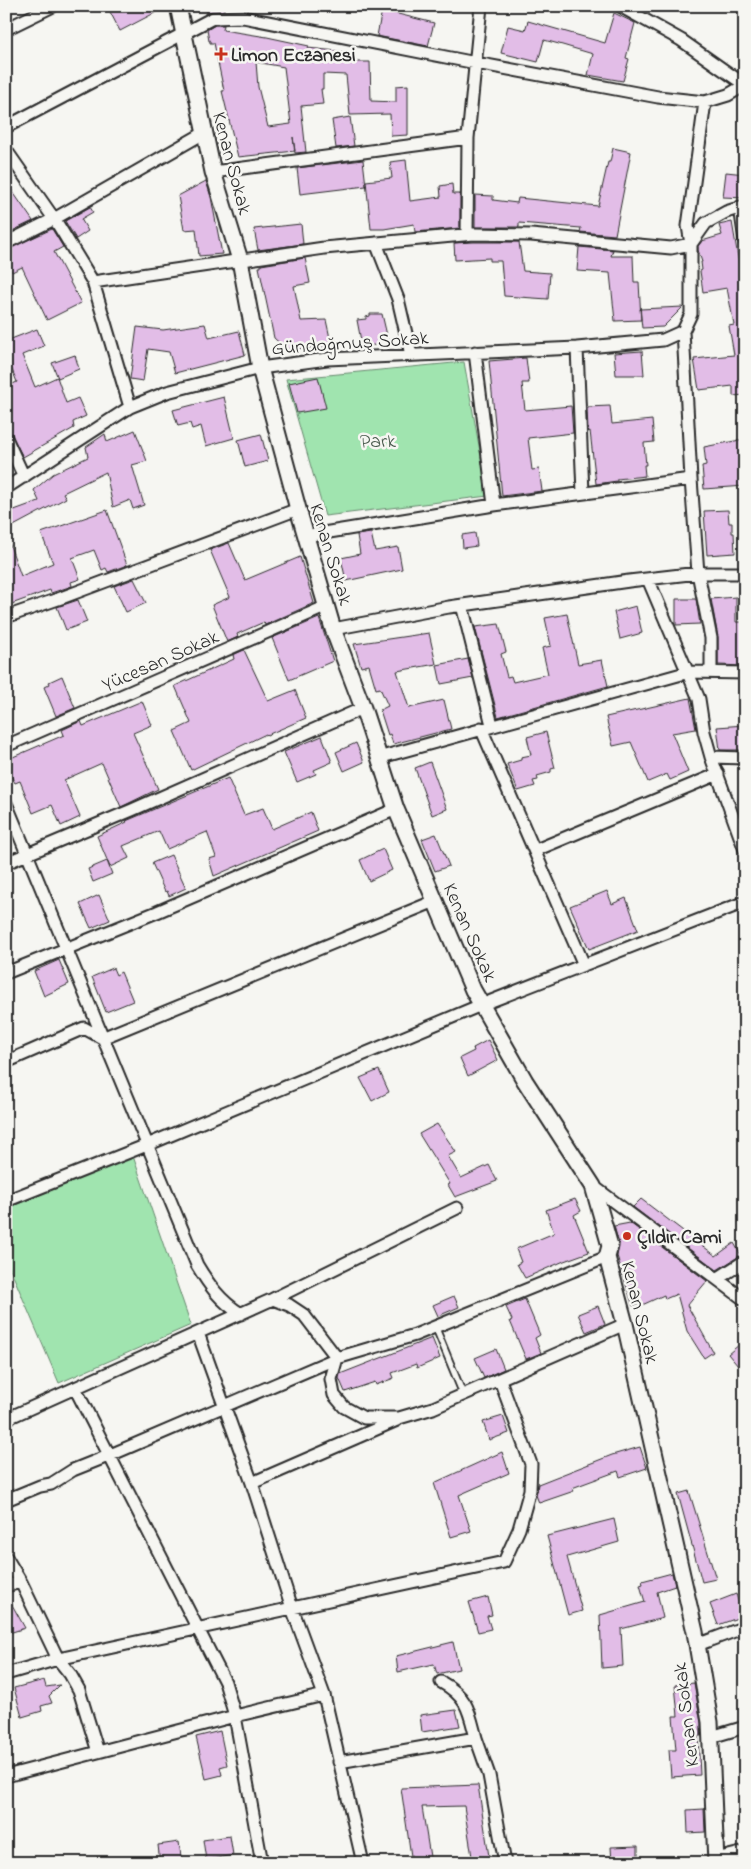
<svg xmlns="http://www.w3.org/2000/svg" width="751" height="1869" font-family="'Indie Flower',sans-serif">
<style>
.green{fill:#a0e4af;stroke:#66886d}
.building{fill:#e2bde7;stroke:#2b2b2b;fill-rule:evenodd}
.lines{fill:none;stroke-linecap:round;stroke-linejoin:round}
.service-casing{stroke:#2b2b2b;stroke-width:9}
.minor-casing{stroke:#2b2b2b;stroke-width:15}
.tertiary-casing{stroke:#2b2b2b;stroke-width:19}
.service{stroke:#f6f6f2;stroke-width:5.5}
.minor{stroke:#f6f6f2;stroke-width:11}
.tertiary{stroke:#f6f6f2;stroke-width:15}
.poi-dot{fill:#c8321e;stroke:#f6f6f2;stroke-width:2}
.labels{text-anchor:middle;stroke-width:5;stroke-linejoin:round;paint-order:stroke}
.poi-label{font-size:20px;font-weight:bold;fill:#2b2b2b;stroke:#f6f6f2;text-anchor:start}
.street-label{font-size:20px;fill:#2b2b2b;stroke:#f6f6f2}
.park-label{font-size:20px;fill:#48594c;stroke:#f6f6f2}
</style>
<rect width="100%" height="100%" fill="#f6f6f2"/>
<filter id="ink" filterUnits="userSpaceOnUse"><feTurbulence type="fractalNoise" baseFrequency=".02" numOctaves="2"/><feDisplacementMap in="SourceGraphic" scale="10" xChannelSelector="R" yChannelSelector="G"/><feConvolveMatrix kernelMatrix="1 2 1 2 8 2 1 2 1" color-interpolation-filters="sRGB"/></filter>
<g filter="url(#ink)">
<path class="green" d="M464 362 488 496 325 516 286 379Z
M133 1156 191 1325 59 1383 6 1259V1209Z"/>
<path class="building" d="M107 6H168L120 31Z
M206 6H225L224 10 207 13Z
M382 10 434 23 428 46 377 36Z
M614 13 635 23 626 58 629 59 623 81 588 75 593 54 559 44 544 40 538 62 501 53 508 26 525 30 528 21 605 43Z
M215 25H224L223 30 267 37 309 46 308 48 346 52V59H354V62H370L371 101 396 102V86L408 85V135L391 136 390 114 350 115 346 75 323 74V89H321L323 104 301 106 306 152 295 153 293 137 295 151 238 157 222 91H224L214 43H210V41H209L207 30ZM256 62 284 67 291 124 268 127 258 87Z
M350 117 354 146 336 148 332 120Z
M613 148 631 152 615 235 580 232 581 228 519 223V227H475V195L493 196V200L517 203 518 198 598 206 608 162H610Z
M363 160 366 186 300 194 297 168Z
M406 160 410 201 441 197 440 186 452 184 453 194H460V228L415 232 414 224 384 229H371L366 181 392 178 390 162Z
M726 172 745 174V198L723 197Z
M206 181 211 197 222 254 199 256 196 229 184 230 178 196Z
M6 182 33 221 6 234Z
M90 207 93 212 81 219 88 231 76 239 65 221Z
M732 222 745 298V395L733 396V386L699 390 694 359 734 355 729 326 734 325 727 288 703 292 700 271 702 270 701 262H702L698 250V246L702 241 722 235 719 225Z
M301 224 303 244 258 250 254 229Z
M52 229 63 247 54 252 81 303 47 320 22 267 12 272 6 260V250Z
M474 242H519L523 271 550 273 548 299 504 296 501 261H490V258L455 260 454 243Z
M579 247 613 250 611 256H633L634 282H639L641 320 615 321 610 273 577 271Z
M305 258 310 283 294 286 301 321 326 320 332 347 286 349 274 338 259 267H261V265Z
M683 307 663 327 642 328 640 309Z
M370 314H382L389 344 362 346 357 320 366 319V317L370 316Z
M205 324 209 338 239 331 245 355 175 373 169 352 148 349 143 381 130 379 137 327 163 330Z
M37 329 44 346 22 355 35 387 57 377 66 403 78 398 86 416 73 422 74 428 23 457 6 425V387L17 382 6 355V341Z
M642 351 644 375H616L614 353Z
M75 355 79 369 58 378 52 363Z
M526 358 529 383H522L525 410 571 406 573 433 528 438 532 470 539 469 542 491 502 496 489 361Z
M318 377 326 408 297 413 289 383Z
M224 397 234 438 206 446 201 426 192 429 190 423 178 426 173 410Z
M610 406 612 424 652 420 654 442 644 443 646 465H644L645 476 617 479V481L596 484 590 431 588 432 587 407Z
M135 430 147 461 132 465 144 505 133 509 130 500 113 507 106 472 63 493 66 498 6 530V513L39 501 34 490 53 474 88 457 86 447 105 434 107 442Z
M261 434 268 461 245 467 238 440Z
M745 439V486L704 489 702 466 706 465 704 447Z
M107 510 127 565 108 572 106 568 102 570 94 550 72 558 80 579 71 582 72 586 51 593 50 590 6 606V540H8L21 576 53 563 41 533Z
M728 510 729 523H732V533H734L735 553 707 555 704 511Z
M371 533 375 551 398 547 402 569 346 581 341 558 360 554 357 535Z
M475 533 477 546 463 548 462 535Z
M229 543 245 580 300 557 314 603 265 625 264 622 237 634 238 637 227 642 212 605 230 597 210 550Z
M134 579 146 603 126 612 114 586Z
M736 597V622H745V666L718 665V637L711 599Z
M676 599H696L700 624 676 625Z
M78 600 87 622 66 630 57 607Z
M636 606 642 633 620 639 614 612Z
M567 614 578 664 602 660 608 686 498 717 475 627 499 624 506 652 501 654 507 677 511 676 513 682 548 674 542 648 551 646 545 618Z
M319 618 333 661 289 680 272 638Z
M429 633 436 664 397 671 409 708 444 700 451 729 393 744 390 734 388 735 380 710 388 706 380 688 376 689 369 665 361 667 354 644Z
M244 650 268 701 295 690 306 718 267 735 266 734 191 770 174 731 191 723 175 686 234 659 233 655Z
M468 659 473 678 441 684 437 665Z
M62 676 75 708 56 716 44 687 50 684 49 682Z
M690 698 696 729 672 733 688 772 670 780 667 774 648 782 631 742 613 746 606 717Z
M142 701 152 725 133 733 158 789 121 807 102 763 64 780 80 817 61 826 52 805 33 813 20 781 15 783 6 767V760L64 735 62 730 81 721 83 726Z
M745 725V750H720L717 727Z
M546 732 555 768 551 769V772L537 776 538 780 533 781 535 786 518 791 507 764 521 760V757L531 755 527 737Z
M322 736 332 762 314 770 316 774 297 782 284 752Z
M356 743 364 762 344 771 336 752Z
M430 762 447 809 432 815 415 768Z
M228 778 244 815 263 808 272 829 311 812 318 831 214 876 209 859 216 857 207 832 167 849 159 831 123 846 129 858 110 867 97 836 127 822 126 821Z
M436 834 449 866 435 871 422 839Z
M383 849 392 870 369 881 360 860Z
M171 855 186 888 169 896 167 891 165 892 152 863Z
M107 861 112 874 93 882 88 869Z
M607 891 612 904 626 898 638 930 589 949 570 906Z
M99 895 110 920 91 928 80 904Z
M59 960 69 984 44 996 34 971Z
M113 968 116 975 121 972 133 1001 106 1012 92 977Z
M488 1040 498 1060 468 1076 460 1058 474 1051 473 1048Z
M379 1070 389 1092 372 1101 360 1078Z
M437 1124 456 1152 448 1156 461 1178 489 1165 497 1181 455 1197 448 1185 450 1184 419 1134Z
M575 1199 581 1211 574 1215 589 1252 564 1261 525 1278 517 1264 521 1262 516 1249 554 1233 546 1210Z
M641 1199 716 1256 734 1243 741 1255 717 1270 633 1207Z
M630 1223 707 1281 687 1305 713 1352 704 1358 687 1331 677 1294 665 1299 664 1295 640 1306 639 1303 633 1306 617 1256 619 1244 614 1226Z
M454 1296 459 1307 438 1316 433 1305Z
M525 1299 540 1335 535 1338 541 1353 526 1359 510 1321 512 1320 506 1307Z
M598 1306 605 1324 586 1332 578 1314Z
M432 1338 440 1358 417 1368 416 1364 392 1373 394 1378 376 1385 375 1382 345 1392 339 1378 340 1374Z
M745 1340V1360L738 1366 728 1354Z
M496 1349 504 1369 484 1378 475 1358Z
M503 1416 509 1433 489 1440 483 1422Z
M640 1447 647 1468 620 1477 618 1471 572 1488 574 1491 539 1503 536 1495 538 1484 612 1455Z
M502 1452 509 1473 459 1495 471 1531 451 1537 434 1483Z
M689 1491 716 1579 702 1582 678 1494Z
M614 1519 619 1542 567 1557 582 1611 568 1615 547 1536Z
M672 1573 675 1586 657 1592 663 1618 621 1629 623 1666 602 1668 600 1615 645 1602 640 1585 643 1584 642 1581Z
M6 1594 25 1628 6 1634Z
M736 1594 743 1616 718 1625 710 1604Z
M488 1597 492 1615 487 1616 491 1629 478 1632 469 1602Z
M453 1642 459 1669 437 1674 434 1664 398 1672 396 1656Z
M44 1680 46 1687 60 1685 49 1696 52 1703 41 1706 42 1711 22 1717 14 1688Z
M694 1683 701 1723V1736H698L700 1775 671 1777 669 1750H676L673 1716H678L675 1685Z
M456 1710 460 1726 422 1732 420 1715Z
M220 1731 227 1765 220 1767 222 1775 206 1779 196 1737Z
M478 1785 490 1863H473L464 1806 422 1807 431 1863H412L401 1788Z
M704 1809 705 1832 688 1833 687 1810Z
M230 1836 233 1855 206 1860 203 1840Z
M179 1842 182 1863H160L158 1845Z
M638 1846V1857L631 1858 632 1863H612L611 1847Z"/>
<g class="lines">
<defs>
<path id="service" d="M435 1326 463 1394"/>
<path id="minor" d="M620 6 681 40 745 85
M6 29 53 6
M6 127 213 18 243 17 476 63 658 97 705 102 728 95 745 85
M6 150 57 223 93 282 130 407
M213 172 468 138
M740 207 745 241
M467 234 468 138 481 6
M6 243 54 219 204 133
M376 243 398 299 411 355
M93 282 324 248 474 234 531 235 671 248 691 244 688 226 705 102
M475 352 494 505
M6 438 24 477
M691 479 698 573 711 638V672
M6 488 130 407 167 392 260 368 327 359 577 348
M583 493 577 348 663 340 683 331 691 314V244L706 223 726 212 745 206
M305 536 494 505 691 479 683 331
M648 579 699 699 704 732 711 757 745 850
M462 605 492 725
M6 617 61 598 298 509
M333 629 449 607 629 581 698 573H745
M481 728 584 965
M6 746 327 606
M711 757 745 758
M378 758 689 672 745 673
M6 803 197 1265C209 1285 220 1301 241 1314
M536 850 718 774
M6 863 132 810 363 708
M6 973 157 912 396 809
M6 1062 84 1028 102 1038 435 901
M593 1186 745 1300
M6 1201 147 1145 481 1005 745 902
M607 1257 415 1335 337 1358 331 1379 334 1395 344 1407 364 1418H399L433 1408 625 1324
M717 1279 745 1261
M273 1299 457 1208
M198 1333 252 1483 292 1608 324 1695 363 1863
M75 1388 225 1682 235 1716 324 1695
M6 1419 273 1299 289 1305 304 1315 337 1358 108 1456 73 1470 51 1484 40 1486 6 1500
M252 1483 397 1420
M6 1557 21 1582 58 1659 70 1674 79 1690 98 1752 235 1716 262 1863
M6 1586 21 1582
M697 1645 745 1627
M6 1674 58 1659 504 1562 519 1529 530 1490 531 1464 500 1380
M441 1682C468 1697 469 1711 476 1738
M711 1737 745 1727
M339 1762 476 1738 489 1775 505 1863
M6 1776 98 1752
M716 1859 745 1852"/>
<path id="tertiary" d="M178 6 213 172 240 260 260 368 298 509 333 629 363 708 396 809 473 990 525 1081 593 1186 610 1246 607 1257 625 1324 695 1632 710 1722 716 1863"/>
</defs>
<use href="#service" class="service-casing"/>
<use href="#minor" class="minor-casing"/>
<use href="#tertiary" class="tertiary-casing"/>
<use href="#service" class="service"/>
<use href="#minor" class="minor"/>
<use href="#tertiary" class="tertiary"/>
</g>
</g>
<g class="poi-dot">
<path d="M218.5 46.5h5v5h5v5h-5v5h-5v-5h-5v-5h5z"/>
<circle cx="627" cy="1236" r="5"/>
</g>
<g class="labels">
<g class="poi-label">
<text x="231" y="61">Limon Eczanesi</text>
<text x="637" y="1243">Çıldır Cami</text>
</g>
<g class="street-label">
<text transform="translate(233 163) rotate(75)" y="7">Kenan Sokak</text>
<text transform="translate(350 342) rotate(-4)" y="7">Gündoğmuş Sokak</text>
<text transform="translate(332 554) rotate(73)" y="7">Kenan Sokak</text>
<text transform="translate(160 660) rotate(-24)" y="7">Yücesan Sokak</text>
<text transform="translate(471 932) rotate(66)" y="7">Kenan Sokak</text>
<text transform="translate(641 1312) rotate(76)" y="7">Kenan Sokak</text>
<text transform="translate(685 1715) rotate(-97)" y="7">Kenan Sokak</text>
</g>
<g class="park-label">
<text x="378" y="447">Park</text>
</g>
</g>
<rect width="751" height="1869" fill="none" stroke="#f6f6f2" stroke-width="25"/>
<rect x="12" y="12" width="726" height="1844" fill="none" stroke="#2b2b2b" stroke-width="2" filter="url(#ink)"/>
</svg>
